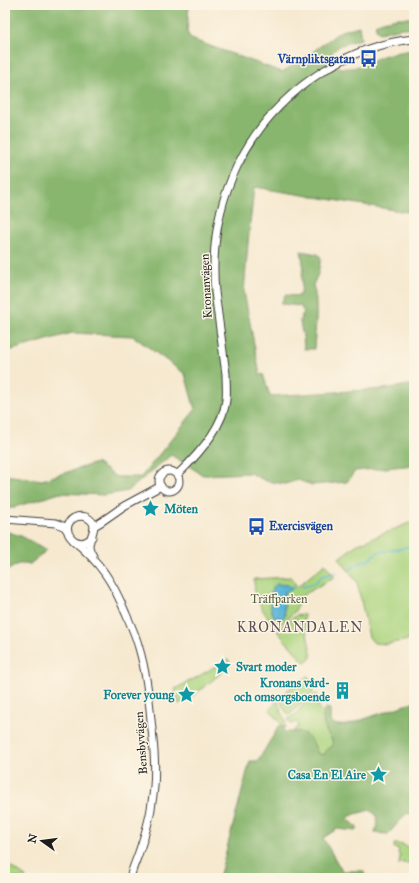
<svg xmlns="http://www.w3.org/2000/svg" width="419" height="883" font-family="'IM FELL Great Primer',serif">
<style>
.green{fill:#abd47f;stroke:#64784e}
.forest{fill:#88b66e;stroke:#526945}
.water{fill:#59b5d7;stroke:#3a687a}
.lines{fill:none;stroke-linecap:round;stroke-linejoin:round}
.stream{stroke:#59b5d7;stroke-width:1.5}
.secondary-casing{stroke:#3d3b37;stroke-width:9}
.secondary{stroke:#fff;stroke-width:7}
.labels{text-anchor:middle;stroke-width:3;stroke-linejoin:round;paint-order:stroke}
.transit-label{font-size:12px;font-weight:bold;fill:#164399;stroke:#fcf5e5;text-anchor:end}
.street-label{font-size:12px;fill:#1c1c1c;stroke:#fcf5e5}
.culture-label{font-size:12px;font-weight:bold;fill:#0d838f;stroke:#fcf5e5;text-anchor:end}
.park-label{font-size:12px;fill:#4e5c3f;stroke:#fcf5e5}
.quarter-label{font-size:14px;letter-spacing:1px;fill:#5e4e55;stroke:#fcf5e5}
</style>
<rect width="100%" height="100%" fill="#fcf5e5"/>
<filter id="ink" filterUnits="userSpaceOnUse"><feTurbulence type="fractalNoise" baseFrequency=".025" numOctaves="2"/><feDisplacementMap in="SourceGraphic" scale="8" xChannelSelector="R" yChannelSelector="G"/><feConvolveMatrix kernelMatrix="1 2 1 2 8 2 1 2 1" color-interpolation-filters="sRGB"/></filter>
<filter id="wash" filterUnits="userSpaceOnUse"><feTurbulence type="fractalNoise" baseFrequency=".012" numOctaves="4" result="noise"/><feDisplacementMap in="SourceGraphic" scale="16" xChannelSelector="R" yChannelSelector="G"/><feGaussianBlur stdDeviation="0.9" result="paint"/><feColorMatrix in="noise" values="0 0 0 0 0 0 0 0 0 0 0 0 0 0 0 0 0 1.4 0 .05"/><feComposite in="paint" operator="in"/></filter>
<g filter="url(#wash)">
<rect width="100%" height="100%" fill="#f6e9d0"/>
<path class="green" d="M414 521V639L386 644 374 643 369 637 357 582 339 558 356 545Z
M325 564 334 576V577L300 597C298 612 289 618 277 626H274L262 609 255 594 254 579 291 577 297 587Z
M303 613 304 614V621L311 652V658L308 659V660L304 662 277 631 278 629 298 614 300 616Z
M228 659 231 664C214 679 199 693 179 704L175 689 199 676Z
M308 676 311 681 313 693 302 701 292 713 289 715 287 714 279 698 291 687Z
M317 694 318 703 320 711 324 712 323 718 328 734 333 741V747L326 750 324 755 318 754 300 732H294V730L299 726 298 724 296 722 292 724 290 723 288 719 296 714 305 702Z
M277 701C279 704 280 707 281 711 284 717 287 721 285 728H284V726H283L270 710Z
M394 844C405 844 407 846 414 854L408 864 400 862 399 866 400 855 398 854 399 849 394 848Z
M5 863 26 877V878H5Z"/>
<path class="forest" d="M5 5H189L187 32 191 39 282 72 300 61 341 31 359 26 361 39 341 45 332 52 334 64C336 66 339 68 342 68 357 70 369 61 383 56 393 53 404 51 414 50V212H407L254 187 248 243 244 292 260 375 263 374 270 396 384 389 414 384V465L355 471 347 482 312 485 298 480 285 484 266 481 250 473 203 475 171 455 128 491 104 495 60 493 5 510V475L42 480 96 463 116 477H141L195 410 185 374 133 336 72 333 8 351 5 353Z
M397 18H414V28H402L379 33 377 31 375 24 383 21Z
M301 251 318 254 321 258 318 274 313 285C319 304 315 329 314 349H304C303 343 304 337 302 332 300 322 298 321 304 312L300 306 281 304 285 295 298 296 301 294 303 263Z
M5 531 21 536 47 550 30 564H18L5 572Z
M414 702V815L407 813 388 834 375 833 377 824V816L370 810 355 814 347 818 358 828 356 831 337 829 323 838 342 871H363L367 878H219L250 761H258L279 726H284L283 731C289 733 294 731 300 732 309 734 315 745 318 754L324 755 326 750 333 746C333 741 331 739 328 734 323 726 322 718 325 708L330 709V722C335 726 341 725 347 725Z"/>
<path class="water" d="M277 584 288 585 292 588C291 591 288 591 285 592V597L286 598C283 605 284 608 285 616L283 618 280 619 279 617 275 618C269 610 267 590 277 584Z"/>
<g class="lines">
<path class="stream" d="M389 550 399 549 414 545
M350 569 362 562 369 560 377 552 387 551
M302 587 307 586 315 583 322 576 335 573
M292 588H295"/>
</g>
</g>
<g filter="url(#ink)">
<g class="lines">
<defs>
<path id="secondary" d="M159 481a10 10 0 1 1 20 0a10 10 0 1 1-20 0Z
M177 475C197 456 223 428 226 400 227 391 226 383 226 374L215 292C207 202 246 120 323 71 350 54 382 42 414 39
M5 519 56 523 65 527 68 532
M94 526 101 522 124 506 161 486
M92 537C77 554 57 528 74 518 78 516 82 516 86 517 101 524 90 535 89 545 89 549 91 553 93 556
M73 540C100 562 113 582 126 614 131 625 136 636 139 648 146 671 149 696 151 720 154 747 157 775 152 802 150 820 144 838 138 855 135 863 132 870 130 878"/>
</defs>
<use href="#secondary" class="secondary-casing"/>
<use href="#secondary" class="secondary"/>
</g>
</g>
<defs>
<symbol id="bus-bare" viewBox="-9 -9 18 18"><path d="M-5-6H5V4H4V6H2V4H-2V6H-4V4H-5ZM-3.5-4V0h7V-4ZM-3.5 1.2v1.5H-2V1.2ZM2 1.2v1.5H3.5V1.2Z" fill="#1a4fb4" stroke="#fcf5e5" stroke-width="2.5" paint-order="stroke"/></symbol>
<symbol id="sight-bare" viewBox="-9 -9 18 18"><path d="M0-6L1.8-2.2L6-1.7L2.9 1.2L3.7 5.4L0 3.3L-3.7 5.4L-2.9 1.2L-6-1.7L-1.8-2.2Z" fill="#0f9aa8" stroke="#fcf5e5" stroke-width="2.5" paint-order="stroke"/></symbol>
<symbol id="building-bare" viewBox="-9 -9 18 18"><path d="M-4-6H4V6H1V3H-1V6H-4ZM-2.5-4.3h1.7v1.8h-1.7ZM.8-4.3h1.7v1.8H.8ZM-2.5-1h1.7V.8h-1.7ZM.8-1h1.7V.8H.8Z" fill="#0f9aa8" stroke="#fcf5e5" stroke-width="2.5" paint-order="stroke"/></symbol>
</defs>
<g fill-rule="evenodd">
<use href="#bus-bare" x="356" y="46" width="25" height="25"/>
<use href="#sight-bare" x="138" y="496" width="25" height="25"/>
<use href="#bus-bare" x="244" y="514" width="25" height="25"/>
<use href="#sight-bare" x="210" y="654" width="25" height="25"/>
<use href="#building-bare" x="330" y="678" width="25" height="25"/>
<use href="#sight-bare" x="174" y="682" width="25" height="25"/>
<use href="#sight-bare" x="366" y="762" width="25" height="25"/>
</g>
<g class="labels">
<g class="transit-label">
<text x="355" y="63">Värnpliktsgatan</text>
<text x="269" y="530" text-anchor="start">Exercisvägen</text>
</g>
<g class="street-label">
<text transform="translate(206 286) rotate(-93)" y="4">Kronanvägen</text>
<text transform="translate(141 743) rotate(-94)" y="4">Bensbyvägen</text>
</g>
<g class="culture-label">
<text x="164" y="513" text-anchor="start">Möten</text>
<text x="236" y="671" text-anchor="start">Svart moder</text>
<text x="330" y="687">Kronans vård-<tspan x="330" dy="14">och omsorgsboende</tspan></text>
<text x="174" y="699">Forever young</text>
<text x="366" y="779">Casa En El Aire</text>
</g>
<g class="park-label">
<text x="279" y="603">Träffparken</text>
</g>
<g class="quarter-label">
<text x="300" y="632">KRONANDALEN</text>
</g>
</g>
<rect width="419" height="883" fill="none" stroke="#fcf5e5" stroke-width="20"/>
<g transform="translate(42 841) rotate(284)" stroke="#fcf5e5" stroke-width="3" paint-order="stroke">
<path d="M0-3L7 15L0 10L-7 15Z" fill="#1c1c1c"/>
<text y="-6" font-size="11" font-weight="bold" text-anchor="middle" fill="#1c1c1c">N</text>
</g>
</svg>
